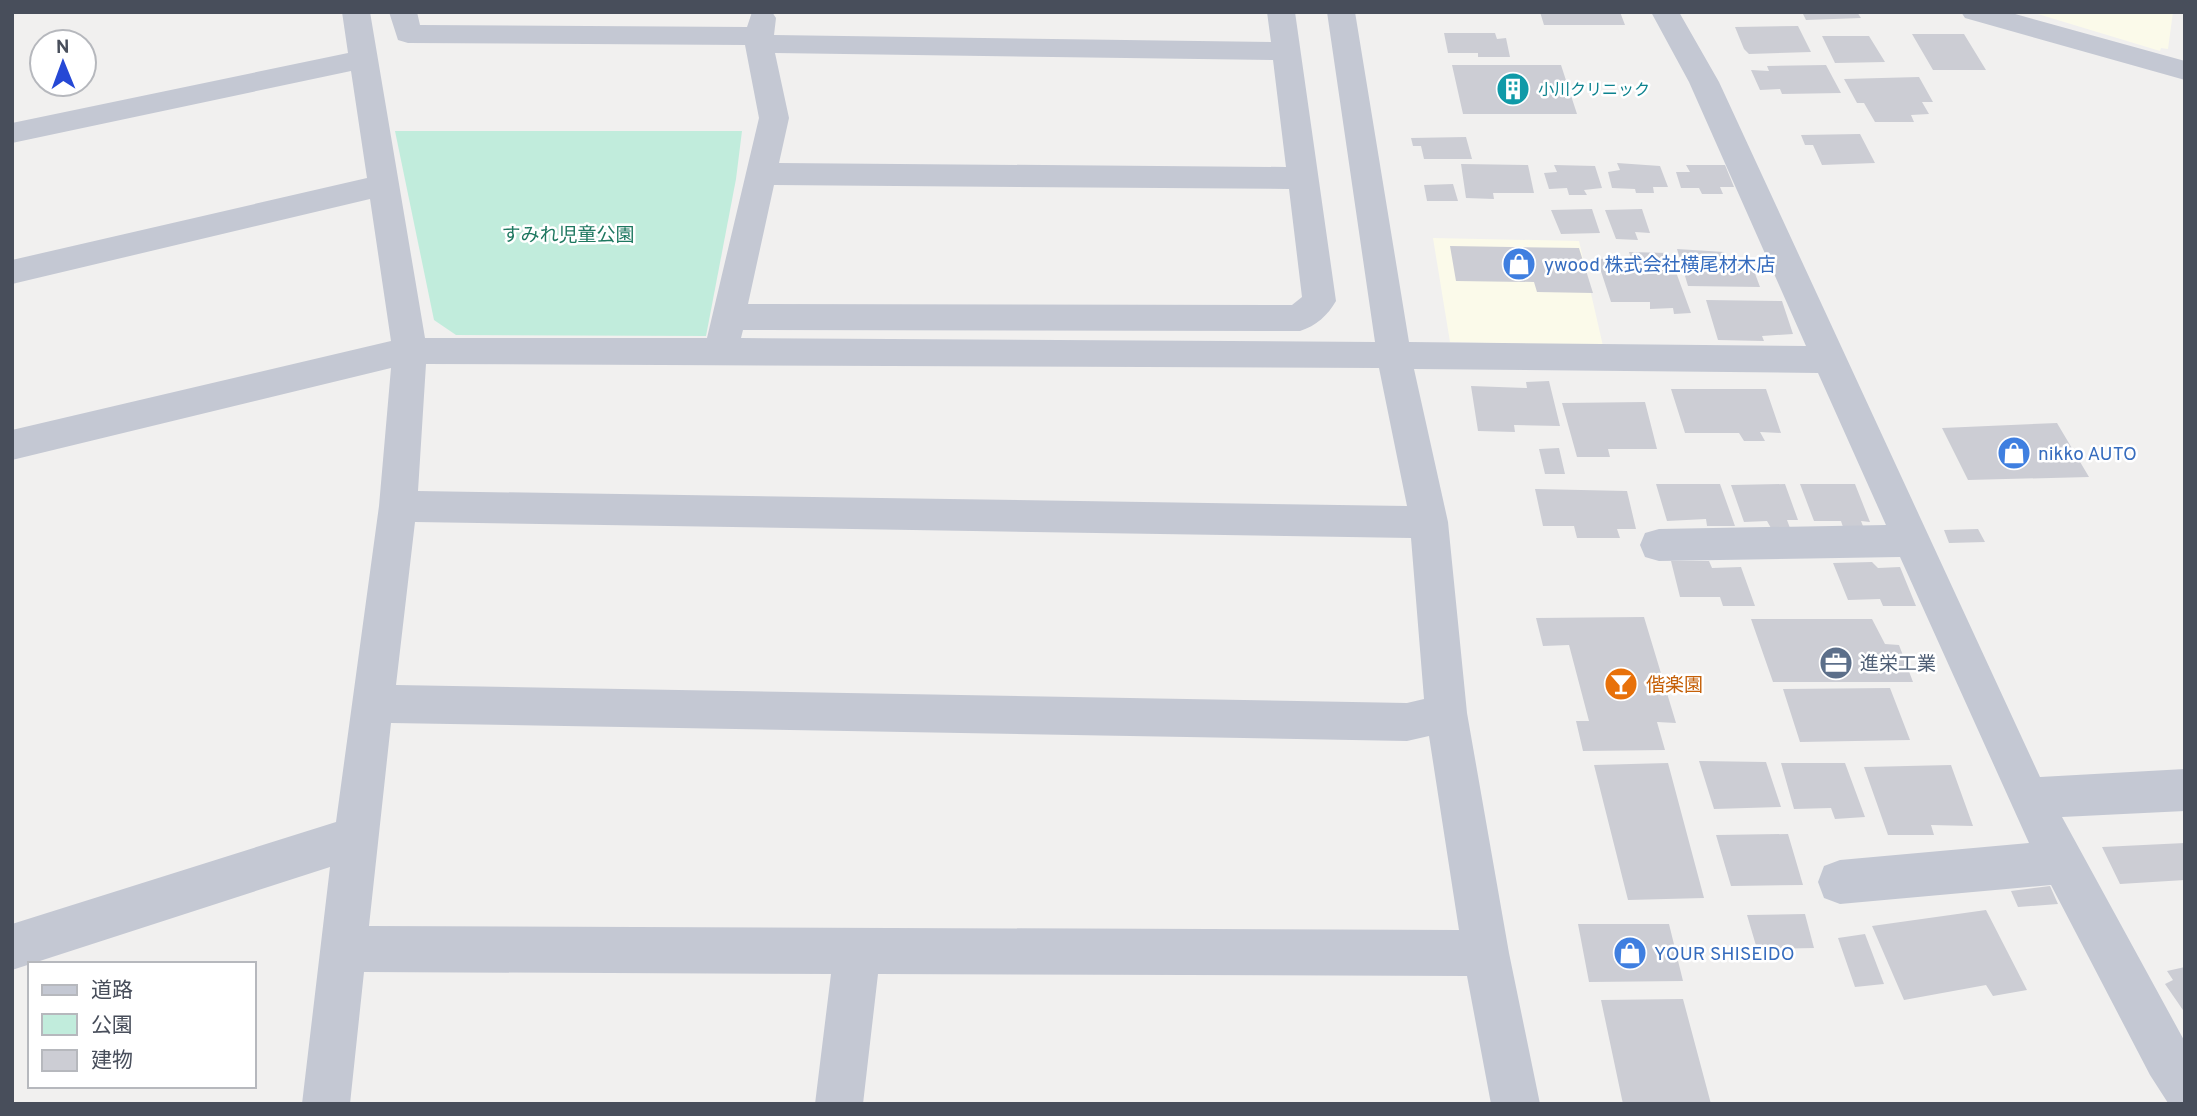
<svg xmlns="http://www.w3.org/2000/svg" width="2197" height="1116" font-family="Overpass,'Noto Sans JP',sans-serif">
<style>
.commercial{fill:#fbfaea}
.green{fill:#c1ecdc}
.building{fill:#cccdd4}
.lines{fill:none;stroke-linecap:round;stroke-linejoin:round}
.minor{fill:#c4c8d3;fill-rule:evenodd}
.labels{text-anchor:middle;stroke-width:5;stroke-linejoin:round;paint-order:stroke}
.far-culture-label{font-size:16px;fill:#0d838f;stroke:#fff;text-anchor:start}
.park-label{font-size:19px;fill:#1e7860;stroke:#fff}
.shop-label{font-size:19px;fill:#366cbe;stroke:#fff;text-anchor:start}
.service-label{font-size:19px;fill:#4e5e75;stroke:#fff;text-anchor:start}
.food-label{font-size:19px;fill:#c56008;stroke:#fff;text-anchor:start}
</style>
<rect width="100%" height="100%" fill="#f1f0ef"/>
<path class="commercial" d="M2031 12H2173L2168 49 2161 48 2160 51Z
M1433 238 1579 241 1603 346 1450 342Z"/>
<path class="green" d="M395 131H742L736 179 706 336 456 335 434 320Z"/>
<path class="building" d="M1540 12H1620L1625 25H1544Z
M1802 12H1857L1861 18 1806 20Z
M1798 26 1811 52 1749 54 1744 49 1735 27Z
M1444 33H1495L1497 39 1506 38 1510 57H1478V53H1448Z
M1912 34H1964L1986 70H1933Z
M1822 36H1869L1885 62 1835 63Z
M1452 65H1561L1577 114H1463Z
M1826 65 1841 93 1782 94 1780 89 1760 90 1751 70 1769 71 1767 66Z
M1919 77 1933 102H1922L1929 114 1911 115 1914 122H1875L1864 103H1857L1844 79Z
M1860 134 1875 163 1822 165 1813 145H1805L1801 135Z
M1466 137 1472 159H1424L1421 146H1413L1411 138Z
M1617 163 1660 166 1668 187H1653L1654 193H1636L1635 189 1612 188 1608 172 1620 170Z
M1461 164 1528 165 1534 193H1493L1494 199 1466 198Z
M1554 165 1595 166 1602 188 1584 190 1587 195H1569L1567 188 1549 189 1544 173 1557 172Z
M1686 165H1725L1734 187H1720L1723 194H1702L1699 188H1681L1676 172H1690Z
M1453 184 1458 201H1427L1424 185Z
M1592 209 1600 233 1561 234 1551 210Z
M1642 209 1650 233 1635 232 1638 240 1616 239 1605 210Z
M1450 246 1579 248 1593 293 1537 292 1534 282 1456 281Z
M1677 249 1724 252 1729 259 1750 260 1760 287 1688 286Z
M1629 252 1669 253 1691 313 1674 314 1673 308 1650 309V302H1611L1597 259 1631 258Z
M1706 300 1782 301 1793 334 1762 336 1764 341 1718 340Z
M1549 381 1560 426 1514 425 1515 432 1478 431 1471 386 1527 388 1526 382Z
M1671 389H1766L1781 433 1760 432 1765 441H1744L1739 433H1685Z
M1645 402 1657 449H1608L1610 457H1577L1562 403Z
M2057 423 2089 477 1968 480 1942 428Z
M1559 448 1565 474H1545L1539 449Z
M1656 484H1720L1735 526H1707L1706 519 1667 521Z
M1785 484 1798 520H1787L1790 528H1771L1767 521 1744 522 1731 485Z
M1800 484H1855L1870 522 1861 521 1863 526 1843 527 1841 521H1814Z
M1535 489 1627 491 1636 529H1617L1620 538H1577L1574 526H1543Z
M1978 529 1985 542 1949 543 1944 530Z
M1671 561H1709L1712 568 1741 567 1755 606H1723L1720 597H1680Z
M1872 562 1878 568 1900 567 1916 606H1883L1880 599 1848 600 1833 563Z
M1644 617 1676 723 1657 722 1665 750 1583 751 1576 721H1589L1569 645 1543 646 1536 618Z
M1751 619H1872L1885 644 1899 645 1913 682H1773Z
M1890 688 1910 740 1800 742 1783 689Z
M1699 761 1766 762 1781 807 1714 809Z
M1668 763 1704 898 1628 900 1594 765Z
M1781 763H1845L1865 817 1835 819 1831 808 1794 809Z
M1951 765 1973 826 1931 825 1934 835H1888L1864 767Z
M1788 834 1803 885 1731 886 1716 835Z
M2185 843V880L2120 884 2102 847Z
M2050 886 2058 904 2018 907 2011 891Z
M1986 910 2027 990 1993 996 1986 985 1904 1000 1872 926Z
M1805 914 1814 948 1757 949 1747 915Z
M1578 924H1669L1683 981 1589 982Z
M1865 934 1884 984 1855 987 1838 938Z
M2185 967V1013L2165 984 2173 980 2167 971Z
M1683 999 1711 1104H1623L1601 1000Z"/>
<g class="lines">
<path class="minor" d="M342 12H370L425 338H707L759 118 745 45 408 43 398 40 389 12H417L420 25 747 27 752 12H772L776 18 774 35 1271 42 1267 12H1295L1336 301C1328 315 1316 326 1300 331L743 330 741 338 1375 342 1327 12H1355L1409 342 1806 346 1689 82 1651 12H1679L1719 82 2040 777 2185 769V811L2062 817 2185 1042V1104L2168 1103 2150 1075 2051 885 1840 904 1824 898 1818 882 1824 866 1840 860 2029 843 1900 557 1659 561 1645 557 1640 545 1645 533 1659 529 1886 525 1818 373 1414 369 1448 522 1467 713 1509 953 1540 1104H1491L1467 976 878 974 863 1104H815L831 974 364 972 350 1104H302L330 867 12 970V924L336 822 379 506 391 368 12 460V430L391 341 370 199 12 284V260L367 178 351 71 12 143V123L348 53ZM775 53 1273 60 1286 167 779 163 789 118ZM774 185 1289 189 1302 297 1292 305 748 304ZM426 364 1379 368 1407 506 418 491ZM415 522 1411 538 1424 699 1407 703 396 685ZM391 723 1407 741 1429 736 1459 930 369 926Z
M1961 12H2008L2185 61V80L1965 18Z"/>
</g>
<defs>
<symbol id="building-disc" viewBox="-11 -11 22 22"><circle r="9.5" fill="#0f9aa8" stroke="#fff"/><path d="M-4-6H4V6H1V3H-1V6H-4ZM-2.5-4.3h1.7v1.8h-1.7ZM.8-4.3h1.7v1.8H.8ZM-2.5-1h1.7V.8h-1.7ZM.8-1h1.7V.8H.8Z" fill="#fff"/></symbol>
<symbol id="shop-disc" viewBox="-11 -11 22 22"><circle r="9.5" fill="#3f7fe0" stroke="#fff"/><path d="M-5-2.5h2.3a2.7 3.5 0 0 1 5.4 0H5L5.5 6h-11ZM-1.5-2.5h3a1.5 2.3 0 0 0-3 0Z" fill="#fff"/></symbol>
<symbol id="office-disc" viewBox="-11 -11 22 22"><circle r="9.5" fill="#5c6f8a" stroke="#fff"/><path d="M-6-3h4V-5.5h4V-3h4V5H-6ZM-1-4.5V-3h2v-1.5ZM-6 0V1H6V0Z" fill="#fff"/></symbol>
<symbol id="bar-disc" viewBox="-11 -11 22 22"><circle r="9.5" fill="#e8710a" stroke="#fff"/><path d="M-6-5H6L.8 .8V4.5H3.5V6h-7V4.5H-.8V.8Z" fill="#fff"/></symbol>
</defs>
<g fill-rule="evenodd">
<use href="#building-disc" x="1494" y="70" width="38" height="38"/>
<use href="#shop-disc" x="1500" y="245" width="38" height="38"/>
<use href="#shop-disc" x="1995" y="434" width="38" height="38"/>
<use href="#office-disc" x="1817" y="644" width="38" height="38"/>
<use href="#bar-disc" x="1602" y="665" width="38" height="38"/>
<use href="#shop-disc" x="1611" y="934" width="38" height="38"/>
</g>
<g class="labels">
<g class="far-culture-label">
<text x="1538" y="95">小川クリニック</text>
</g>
<g class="park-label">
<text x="568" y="241">すみれ児童公園</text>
</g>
<g class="shop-label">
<text x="1544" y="271">ywood 株式会社横尾材木店</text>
<text x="2038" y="460">nikko AUTO</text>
<text x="1654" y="960">YOUR SHISEIDO</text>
</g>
<g class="service-label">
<text x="1860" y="670">進栄工業</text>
</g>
<g class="food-label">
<text x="1646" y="691">偕楽園</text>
</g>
</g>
<rect width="2197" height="1116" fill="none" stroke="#484e5b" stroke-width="28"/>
<rect x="28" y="962" width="228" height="126" fill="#ffffff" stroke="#b6b8bd" stroke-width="2"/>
<rect x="42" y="985" width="35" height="10" fill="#c4c8d3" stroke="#b6b8bd" stroke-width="2"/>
<text x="91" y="997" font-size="21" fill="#484e5b">道路</text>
<rect x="42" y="1014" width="35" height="21" fill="#c1ecdc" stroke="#b6b8bd" stroke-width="2"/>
<text x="91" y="1032" font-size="21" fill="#484e5b">公園</text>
<rect x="42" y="1050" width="35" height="21" fill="#cccdd4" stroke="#b6b8bd" stroke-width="2"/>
<text x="91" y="1067" font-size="21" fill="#484e5b">建物</text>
<g transform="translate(63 63) rotate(359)"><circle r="33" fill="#ffffff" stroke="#b6b8bd" stroke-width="2"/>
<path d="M0-5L12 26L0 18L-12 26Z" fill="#2648d5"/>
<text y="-10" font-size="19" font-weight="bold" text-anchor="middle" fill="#484e5b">N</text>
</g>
</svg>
